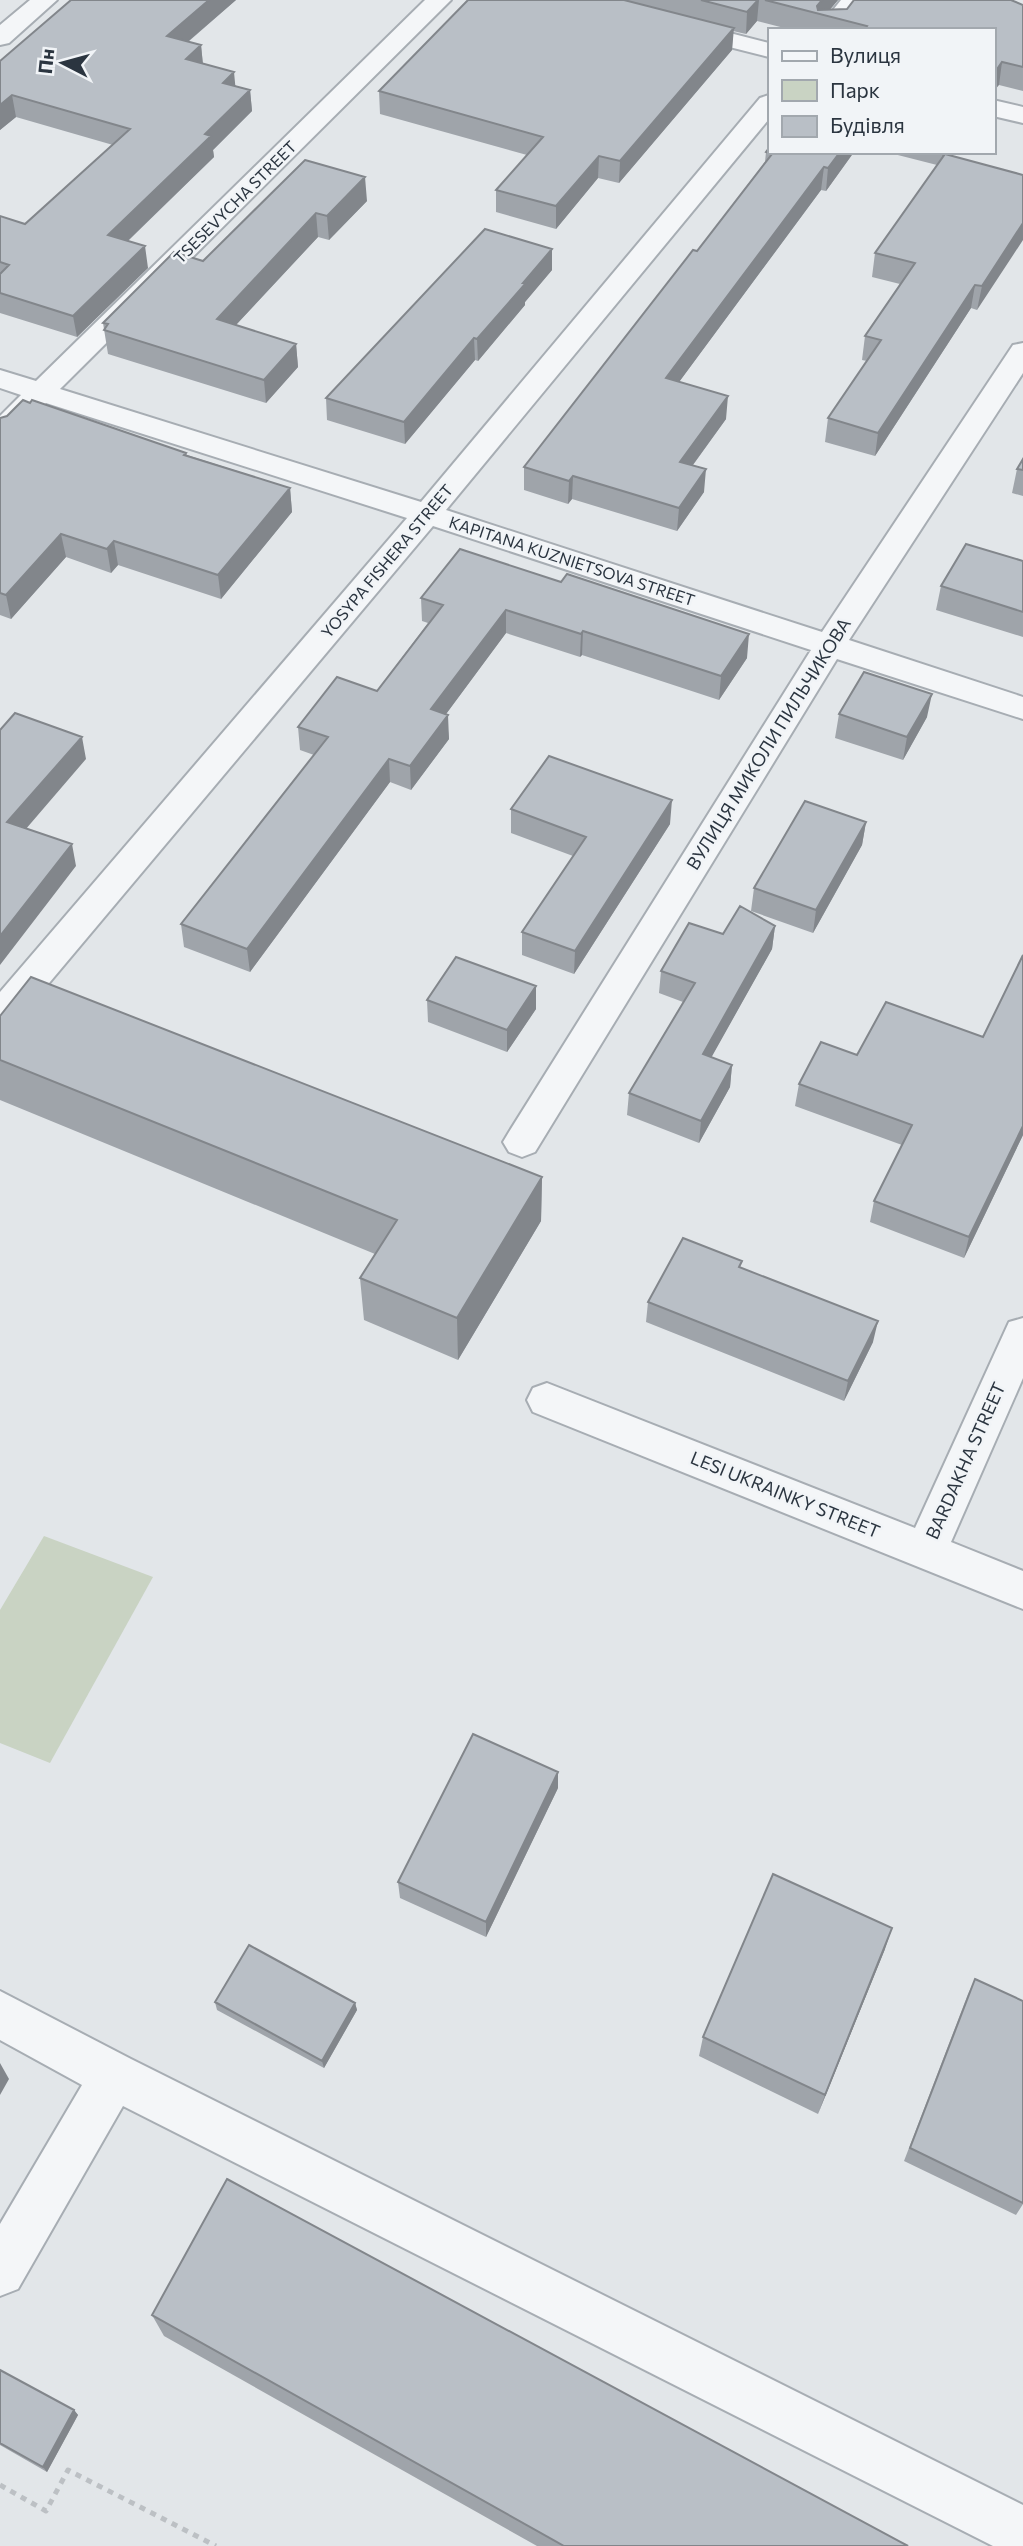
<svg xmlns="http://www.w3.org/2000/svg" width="1023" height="2546" font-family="Commissioner,sans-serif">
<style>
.green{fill:#c9d3c3}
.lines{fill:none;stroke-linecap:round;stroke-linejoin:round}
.minor-casing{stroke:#a7adb3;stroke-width:4}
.path{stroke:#bcc0c4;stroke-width:5;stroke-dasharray:6 6;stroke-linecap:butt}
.minor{fill:#f4f6f8;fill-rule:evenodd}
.wall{fill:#9fa4aa}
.shaded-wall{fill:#82868b}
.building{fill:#b9bfc6;stroke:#82868b;stroke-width:2}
.labels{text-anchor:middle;stroke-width:5;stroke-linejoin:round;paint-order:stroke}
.far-street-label{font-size:16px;fill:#2b3540;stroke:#f1f4f7}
.street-label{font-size:18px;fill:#2b3540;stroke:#f1f4f7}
</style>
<rect width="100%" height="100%" fill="#e2e6e9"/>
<path class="green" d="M44 1536 153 1577 50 1763 0 1743V1610Z"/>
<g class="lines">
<defs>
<path id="minor" d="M30 0H57L9 43 0 45V25Z
M425 0H451L60 389 421 502 760 98 769 95V119L446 510 822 632 1013 345 1023 343V373L849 640 1023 697V719L837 659 535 1152 522 1157 509 1152 503 1142 509 1132 811 650 433 526 13 1026 0 1029V992L407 518 46 403 10 438 0 441V416L21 395 0 388V370L36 381Z
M841 0H866L842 30H817Z
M683 21 769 43V57L674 33 671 28 674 23Z
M993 100 1023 107V123L993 116Z
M1023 1318V1378L951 1542 1023 1571V1609L533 1412 527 1400 533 1388 547 1383 915 1528 1009 1322Z
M0 1991 131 2059 1023 2505V2546H993L123 2106 18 2289 0 2296V2224L82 2085 0 2040Z"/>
</defs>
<use href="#minor" class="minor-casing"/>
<path class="path" d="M0 2485 46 2511 68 2470 216 2546"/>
<use href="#minor" class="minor"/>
</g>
<path class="wall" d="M71 0H236L188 42 201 45 203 64 236 86 250 90 252 111 213 150 214 157 128 241 148 268 77 337 0 313V216L25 224 113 145 16 117 0 130V61Z
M468 0H838L830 10 1023 5V91L999 85 993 30H792L757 21 746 34 733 31 732 50 619 183 598 178 556 229 496 212V190L527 155 380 114 379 91Z
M766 152H854L826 191 821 190 679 382 726 419 693 465 704 492 677 531 572 499 568 504 524 490V467L697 251 765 162Z
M886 152H950L948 155 1023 175 977 310 971 308 875 456 825 442 828 418 867 361 862 360 865 336 900 284 872 277 875 253 937 165Z
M305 160 367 201 329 240 318 237 236 325 296 344 298 367 266 403 108 354 103 323 203 261Z
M552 249V270L525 302V305L478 361 475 360 405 444 327 420 326 398Z
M0 418 186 453 187 455 290 488 292 512 221 599 118 565 111 573 66 557 11 619 0 615Z
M1023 459V496L1012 493 1017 469Z
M460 549 747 658 719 700 582 655 580 657 506 633 446 714 449 739 411 790 390 782 250 972 184 947 181 924 314 755 300 750 298 727 377 691 428 623 422 621 421 598Z
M1023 561V637L936 610 941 586Z
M839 714 927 717 903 760 835 738Z
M511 809 670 824 574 974 522 955V932L573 856 511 833Z
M866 822 862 845 813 933 751 911 754 888Z
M775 926 772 949 711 1057 732 1065 730 1087 699 1143 627 1115 629 1093 683 1002 659 993 661 971 723 934Z
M427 1000 536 1009 507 1052 428 1022Z
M0 1016 542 1177 541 1221 458 1360 364 1320 360 1278 375 1254 0 1100Z
M857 1055 1023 1135 964 1258 870 1222 874 1201 902 1145 795 1106 799 1084Z
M741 1268 873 1342 844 1401 646 1322 648 1302Z
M558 1788 486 1937 400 1898 398 1882Z
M885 1949 818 2114 699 2056 703 2037Z
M975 1979 1023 2001V2204L1016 2215 904 2161 968 1994Z
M215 2002 355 2003 357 2010 324 2068 217 2010Z
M152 2315 908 2546H537L164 2336Z
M0 2370 74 2410 78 2415 47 2472 0 2445Z"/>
<path class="shaded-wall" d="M209 0H236L170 57 167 36Z
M758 0H759L757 21 746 34 747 12Z
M822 0H838L825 15 817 13V6Z
M734 28 732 50 619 183 620 161Z
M201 45 203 66 186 59Z
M1002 62 999 85 993 92V75Z
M234 72 236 93 223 83Z
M250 90 252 111 213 150 214 157 112 256 108 235 205 134Z
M12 95 16 117 0 130V105Z
M840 152H854L826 191 828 168Z
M943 152H950L941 166Z
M599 156 598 178 556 229V206Z
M824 167 821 190 665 401 666 378Z
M365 177 367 201 329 240 327 216Z
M316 213 318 237 219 343 217 319Z
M1023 223V240L977 310 982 286Z
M145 246 148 268 77 337 73 316Z
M552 249V270L525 302V305L478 361 477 339Z
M975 285 971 308 875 456 878 433Z
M474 338 475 360 405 444 404 422Z
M296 344 298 367 266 403 264 380Z
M728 396 726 419 679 484 680 462Z
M706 469 704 492 677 531 679 508Z
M573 476 572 499 568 504 569 481Z
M290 488 292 512 221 599 218 575Z
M61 534 66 557 11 619 6 595Z
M114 541 118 565 111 573 107 549Z
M506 610V633L432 733 431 709Z
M583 631 582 655 580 657 581 634Z
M749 634 747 658 719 700 721 676Z
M932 694 927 717 903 760 907 737Z
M448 715 449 739 411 790 410 766Z
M82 737 86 759 13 844 7 822Z
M389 759 390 782 250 972 247 949Z
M672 800 670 824 574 974 575 951Z
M866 822 862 845 813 933 816 910Z
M72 844 76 866 0 965V936Z
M775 926 772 949 701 1076 703 1054Z
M536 986V1009L507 1052V1030Z
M732 1065 730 1087 699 1143 701 1121Z
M1023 1126V1135L964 1258 969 1237Z
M542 1177 541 1221 458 1360 457 1318Z
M878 1321 873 1342 844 1401 848 1381Z
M558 1772V1788L486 1937V1922Z
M892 1928 885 1949 818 2114 825 2095Z
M355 2003 357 2010 324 2068 322 2061Z
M0 2063 9 2079 0 2095Z
M74 2410 78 2415 47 2472 43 2467Z"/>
<path class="building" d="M71 0H209L167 36 201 45 186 59 234 72 223 83 250 90 205 134 211 136 108 235 145 246 73 316 0 293V274L9 265 0 262V216L25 224 130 129 12 95 0 105V61Z
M468 0H624L734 28 620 161 599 156 556 206 496 190 543 137 379 91Z
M701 0H758L747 12Z
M765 0H822L817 6 818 10 847 9 854 0H1011L1023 5V67L1002 62 993 75V30H864L867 26Z
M769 148V152H840L828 168 824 167 666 378 728 396 680 462 706 469 679 508 573 476 569 481 524 467 693 250 697 251 772 154 766 152Z
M945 154 1023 175V223L982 286 975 285 878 433 828 418 881 340 865 336 915 263 875 253Z
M305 160 365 177 327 216 316 213 217 319 296 344 264 380 104 330 108 324 103 323 174 252 203 261Z
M485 229 552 249 523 283H526L477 339 474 338 404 422 326 398Z
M23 400 30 403 32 400 186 453 184 455 290 488 218 575 114 541 107 549 61 534 6 595 0 593V418L7 416Z
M1023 459V470L1017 469Z
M966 544 1023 561V612L941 586Z
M460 549 561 582 567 574 749 634 721 676 583 631 581 634 506 610 431 709 448 715 410 766 389 759 247 949 181 924 328 737 298 727 337 677 377 691 443 605 421 598Z
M864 672 932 694 907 737 839 714Z
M15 713 82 737 7 822 72 844 0 936V730Z
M549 756 672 800 575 951 522 932 586 837 511 809Z
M805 801 866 822 816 910 754 888Z
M740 906 775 926 703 1054 732 1065 701 1121 629 1093 695 983 661 971 689 923 723 934Z
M1023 955V1126L969 1237 874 1201 912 1125 799 1084 821 1042 857 1055 886 1002 983 1037Z
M456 957 536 986 507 1030 427 1000Z
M31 977 542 1177 457 1318 360 1278 397 1220 0 1060V1016Z
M683 1238 742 1261 739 1267 878 1321 848 1381 648 1302Z
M473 1734 558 1772 486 1922 398 1882Z
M773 1874 892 1928 825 2095 703 2037Z
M249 1945 355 2003 322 2061 215 2002Z
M975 1979 1023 2001V2203L910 2148Z
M227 2179 908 2546H564L152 2315Z
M0 2370 74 2410 43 2467 0 2443Z"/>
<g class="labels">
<g class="far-street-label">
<text transform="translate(235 202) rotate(-45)" y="6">TSESEVYCHA STREET</text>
<text transform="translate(387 561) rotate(-50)" y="6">YOSYPA FISHERA STREET</text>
<text transform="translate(572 561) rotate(18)" y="6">KAPITANA KUZNIETSOVA STREET</text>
</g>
<g class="street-label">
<text transform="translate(769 744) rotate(-58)" y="6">ВУЛИЦЯ МИКОЛИ ПИЛЬЧИКОВА</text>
<text transform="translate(966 1461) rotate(-66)" y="6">BARDAKHA STREET</text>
<text transform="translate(785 1495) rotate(22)" y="6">LESI UKRAINKY STREET</text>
</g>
</g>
<rect x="768" y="28" width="228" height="126" fill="#f1f4f7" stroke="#a2a8ae" stroke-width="2"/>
<rect x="782" y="51" width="35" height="10" fill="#f4f6f8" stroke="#a2a8ae" stroke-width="2"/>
<text x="830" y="63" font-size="21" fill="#2b3540">Вулиця</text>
<rect x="782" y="80" width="35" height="21" fill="#c9d3c3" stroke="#a2a8ae" stroke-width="2"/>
<text x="830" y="98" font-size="21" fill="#2b3540">Парк</text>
<rect x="782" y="116" width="35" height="21" fill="#b9bfc6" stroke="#a2a8ae" stroke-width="2"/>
<text x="830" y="133" font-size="21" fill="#2b3540">Будівля</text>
<g transform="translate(63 63) rotate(276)" stroke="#f1f4f7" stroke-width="5" paint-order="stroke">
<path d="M0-5L12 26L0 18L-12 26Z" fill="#2b3540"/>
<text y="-10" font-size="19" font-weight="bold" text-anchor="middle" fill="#2b3540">Пн</text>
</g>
</svg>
